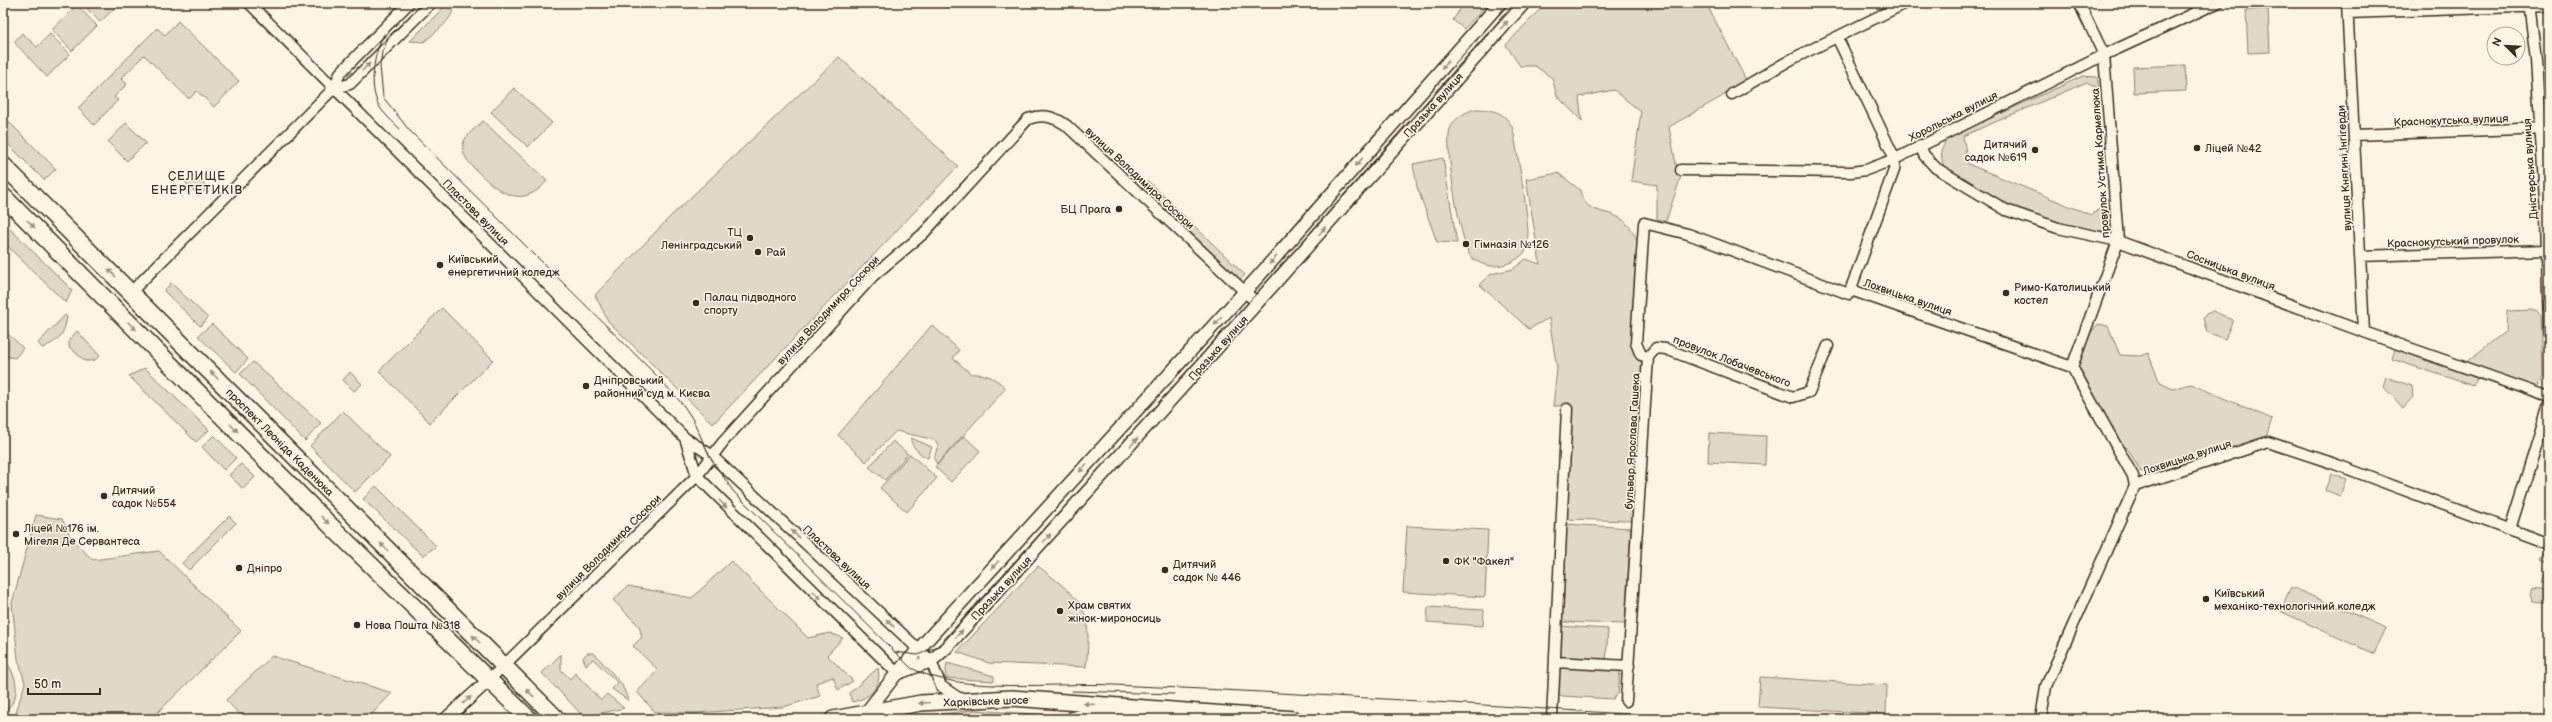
<svg xmlns="http://www.w3.org/2000/svg" width="2552" height="722" font-family="'Balsamiq Sans',sans-serif">
<style>
.green{fill:#e0d8c8;stroke:#8e8173}
.lines{fill:none;stroke-linecap:round;stroke-linejoin:round}
.minor-casing{stroke:#3b2a1e;stroke-width:13}
.tertiary-casing{stroke:#3b2a1e;stroke-width:15}
.primary-casing{stroke:#3b2a1e;stroke-width:18}
.trunk-casing{stroke:#3b2a1e;stroke-width:19}
.minor{stroke:#fcf5e5;stroke-width:10}
.tertiary{stroke:#fcf5e5;stroke-width:12}
.primary{stroke:#fcf5e5;stroke-width:15}
.trunk{stroke:#fcf5e5;stroke-width:16}
.tram{stroke:#3b2a1e;stroke-width:1}
.oneway{fill:#9c9082}
.poi-dot{fill:#3b2a1e;stroke:#fcf5e5;stroke-width:1.5}
.labels{text-anchor:middle;stroke-width:3;stroke-linejoin:round;paint-order:stroke}
.street-label{font-size:11px;fill:#3b2a1e;stroke:#fcf5e5}
.poi-label{font-size:11px;fill:#3b2a1e;stroke:#fcf5e5;text-anchor:start}
.neighbourhood-label{font-size:12px;letter-spacing:1px;fill:#3b2a1e;stroke:#fcf5e5}
</style>
<rect width="100%" height="100%" fill="#fcf5e5"/>
<filter id="ink" filterUnits="userSpaceOnUse"><feTurbulence type="fractalNoise" baseFrequency=".025" numOctaves="2"/><feDisplacementMap in="SourceGraphic" scale="8" xChannelSelector="R" yChannelSelector="G"/><feConvolveMatrix kernelMatrix="1 2 1 2 8 2 1 2 1" color-interpolation-filters="sRGB"/></filter>
<g filter="url(#ink)">
<path class="green" d="M81 3H120L100 22Z
M448 3H452C459 16 433 34 424 42L410 41Z
M1464 3H1489L1464 29 1453 20Z
M1546 3H1581L1600 6 1603 3H1706L1747 82 1669 127 1677 169 1682 173 1666 221 1657 219V185L1631 181 1641 112 1614 90 1579 97 1582 121 1557 96 1552 78 1535 66H1520L1506 45Z
M77 5 97 26 72 51 52 30Z
M2268 9 2270 52 2248 53 2246 10Z
M178 21 239 81 214 107 197 91 189 99 144 55 121 79 127 84 114 97 118 100 94 125 78 108 157 28 165 35Z
M22 33 37 47 50 34 70 54 47 77 14 42Z
M839 57 958 166 713 424 608 321 595 295 670 217Z
M2185 65 2186 91 2134 93 2133 67Z
M2083 76 2097 77 2099 89 2087 82 1963 136 1968 164 2091 215 2100 209 2107 198 2112 223 2109 229C2071 241 1974 191 1944 167 1940 156 1941 149 1947 138Z
M514 88 552 123 528 147 491 112Z
M1475 109C1492 109 1506 112 1513 129 1516 150 1535 237 1525 252 1518 261 1504 266 1493 266 1485 266 1473 261 1469 254 1460 238 1444 145 1450 129 1455 117 1464 113 1475 109Z
M3 116 56 169 44 180 3 139Z
M483 121 547 181C522 210 499 193 477 171 470 164 461 155 463 144 465 135 477 127 483 121Z
M126 123 146 143 127 161 108 142Z
M1443 158 1457 243 1437 242 1417 187 1413 164Z
M193 173 208 188 199 196 185 182Z
M1558 173 1580 190C1585 216 1606 208 1623 220 1630 226 1635 235 1638 243L1633 346 1635 355 1645 364 1633 521 1566 519 1565 406H1553L1557 369 1549 318 1529 329 1480 285 1491 274 1513 269 1526 259 1540 264 1526 179Z
M1148 181 1245 275 1240 280 1142 186Z
M3 222 72 290 66 303 3 242Z
M171 283 208 318 200 326 164 291Z
M442 308 493 360 430 423 379 371Z
M2536 310 2541 316 2543 376 2539 386 2534 387 2466 362 2506 331 2507 311Z
M2213 311 2233 320 2225 339 2207 332 2203 319 2206 314Z
M65 315 67 317C64 335 59 341 42 348L38 343Z
M212 324 248 359 236 372 198 336Z
M2098 324 2108 326 2120 355 2140 356 2148 353 2160 383 2173 389 2191 384 2272 419 2266 437 2259 439 2256 444 2179 469 2141 472 2127 448 2123 447 2078 365 2087 337Z
M932 325 959 350 953 358 971 374C986 373 995 378 1006 388L937 464 934 459 938 445 935 440 896 431 866 462 838 435Z
M3 329 23 348 15 358 3 356Z
M77 331 100 356 93 361H85L69 347V340Z
M2396 346 2479 373 2474 386 2392 359Z
M253 362 321 423 305 441 240 374Z
M145 368 209 430 196 442 129 376Z
M350 372 362 384 354 391 343 380Z
M2386 377 2412 386 2413 397 2403 408 2383 386Z
M343 411 390 457 355 492 310 446Z
M1709 433 1766 436 1765 465 1708 462Z
M214 435 236 458 224 470 202 447Z
M964 436 980 451 951 482 935 467Z
M911 438 932 447 928 458C921 457 909 443 911 438Z
M893 441 908 454 885 480 869 467Z
M910 454 937 478 907 512 880 488Z
M241 464 255 477 243 489 229 475Z
M2331 474 2346 479 2340 496 2325 490Z
M376 486 436 546 423 556 363 499Z
M36 515 62 519 72 540 93 560 159 551 241 631 151 719H14L25 683 18 659 12 603Z
M229 516 236 523 189 570 182 563Z
M1565 524 1631 528 1625 624 1560 622Z
M1407 526 1488 530 1485 597 1403 592Z
M2548 547H2549V583H2542L2549 564 2541 560Z
M731 561 808 638 830 633 843 638 827 655 853 681 838 690 833 677 816 683 820 696 783 707 696 713 655 712 637 692 658 670 633 646 642 637 639 626 613 600 628 586 692 598Z
M1038 566C1083 602 1093 606 1086 667L989 663 957 652Z
M2291 587 2386 628 2374 654 2280 611Z
M2533 588 2549 590V603L2534 601 2531 595Z
M1428 607 1484 610 1483 626 1427 622Z
M1560 626 1608 629 1606 661 1564 658 1559 653Z
M587 653H594L621 683 629 701 612 689 618 683 593 659 586 665 583 658Z
M561 654V670L570 679 575 673 601 700 607 694 624 708 584 717 542 673Z
M272 656 392 693 367 719H244L226 700Z
M3 658C17 673 24 699 3 712V696L7 683 3 670Z
M947 663 994 676V681L945 678Z
M1564 664 1620 670 1618 694 1613 699 1562 696 1556 693 1557 671Z
M878 668C882 687 871 698 852 702L849 693Z
M1760 677 1887 685 1886 714 1758 707Z
M974 710 1050 715 1034 719H902Z"/>
<g class="lines">
<defs>
<path id="minor" d="M249 3 685 438 711 455 931 661 941 686 963 701
M2347 3 2364 332
M2529 3 2536 60 2546 215 2549 334
M2348 13 2549 6
M334 88 350 84 431 3
M1732 94 1792 59 1906 3
M2354 135 2549 128
M1920 145 1924 155 1936 168 2006 210 2058 228 2118 241 2364 332 2549 397
M1681 170 1851 172 1866 170 1895 159 2104 55 2217 3
M2360 256 2547 250
M1851 290 2072 367 2133 476 2135 486 2268 442 2332 463 2549 544
M131 292 334 88 340 73 409 3
M1648 357 1641 355 1636 343 1644 223 1688 234 1849 294 1894 170 1895 159 1837 37
M2072 367 2118 241 2104 55 2079 3
M685 438 697 476 897 673
M2510 529 2549 405
M1555 662 1629 666
M488 681 697 476 723 442 874 275 923 234 1028 119C1043 114 1053 116 1066 125L1257 303
M1626 701 1648 357 1656 348 1666 349 1793 397 1809 392 1828 346
M1552 719 1567 409
M2041 719 2046 686 2135 486"/>
<path id="tertiary" d="M898 673 931 661 946 648 1183 386 1524 3
M865 714 897 673 1257 278 1500 3
M446 719 488 681"/>
<path id="primary" d="M833 719 921 703 1012 698 1294 719
M1074 719 1117 712"/>
<path id="trunk" d="M3 165 557 719
M3 196 335 530 529 719"/>
</defs>
<use href="#minor" class="minor-casing"/>
<use href="#tertiary" class="tertiary-casing"/>
<use href="#primary" class="primary-casing"/>
<use href="#trunk" class="trunk-casing"/>
<use href="#minor" class="minor"/>
<use href="#tertiary" class="tertiary"/>
<use href="#primary" class="primary"/>
<use href="#trunk" class="trunk"/>
<path class="tram" d="M423 3 390 35 382 52 380 66 383 97 409 130 659 378 684 406 693 420 710 457 733 491 911 668C961 695 1056 682 1113 685 1311 693 1509 707 1707 719
M384 34C374 52 368 86 379 106 384 114 393 122 400 129
M894 652 918 655 942 644 1517 3
M1072 691 1174 694"/>
</g>
<defs><path id="oneway-solid" d="M-6-.8H1V-3.2L6.5 0L1 3.2V.8H-6Z"/></defs>
<g class="oneway">
<use href="#oneway-solid" transform="translate(1504 25) rotate(-48)"/>
<use href="#oneway-solid" transform="translate(1445 65) rotate(131)"/>
<use href="#oneway-solid" transform="translate(366 67) rotate(-45)"/>
<use href="#oneway-solid" transform="translate(1359 162) rotate(131)"/>
<use href="#oneway-solid" transform="translate(31 224) rotate(45)"/>
<use href="#oneway-solid" transform="translate(1322 231) rotate(-49)"/>
<use href="#oneway-solid" transform="translate(1273 260) rotate(131)"/>
<use href="#oneway-solid" transform="translate(112 273) rotate(-135)"/>
<use href="#oneway-solid" transform="translate(1218 321) rotate(133)"/>
<use href="#oneway-solid" transform="translate(132 326) rotate(45)"/>
<use href="#oneway-solid" transform="translate(214 375) rotate(-135)"/>
<use href="#oneway-solid" transform="translate(234 428) rotate(45)"/>
<use href="#oneway-solid" transform="translate(1134 442) rotate(-48)"/>
<use href="#oneway-solid" transform="translate(1083 468) rotate(132)"/>
<use href="#oneway-solid" transform="translate(723 504) rotate(46)"/>
<use href="#oneway-solid" transform="translate(325 520) rotate(45)"/>
<use href="#oneway-solid" transform="translate(795 534) rotate(-137)"/>
<use href="#oneway-solid" transform="translate(1047 538) rotate(-48)"/>
<use href="#oneway-solid" transform="translate(384 547) rotate(-135)"/>
<use href="#oneway-solid" transform="translate(995 565) rotate(132)"/>
<use href="#oneway-solid" transform="translate(817 595) rotate(44)"/>
<use href="#oneway-solid" transform="translate(890 623) rotate(-137)"/>
<use href="#oneway-solid" transform="translate(959 634) rotate(-47)"/>
<use href="#oneway-solid" transform="translate(476 639) rotate(-135)"/>
<use href="#oneway-solid" transform="translate(530 693) rotate(-136)"/>
<use href="#oneway-solid" transform="translate(467 700) rotate(-42)"/>
<use href="#oneway-solid" transform="translate(924 703) rotate(175)"/>
<use href="#oneway-solid" transform="translate(1089 704) rotate(-175)"/>
</g>
</g>
<g class="poi-dot">
<circle cx="2197" cy="148" r="4"/>
<circle cx="2035" cy="150" r="4"/>
<circle cx="1119" cy="209" r="4"/>
<circle cx="750" cy="238" r="4"/>
<circle cx="1466" cy="244" r="4"/>
<circle cx="758" cy="252" r="4"/>
<circle cx="440" cy="265" r="4"/>
<circle cx="2006" cy="293" r="4"/>
<circle cx="696" cy="303" r="4"/>
<circle cx="586" cy="386" r="4"/>
<circle cx="104" cy="496" r="4"/>
<circle cx="16" cy="534" r="4"/>
<circle cx="1446" cy="561" r="4"/>
<circle cx="239" cy="568" r="4"/>
<circle cx="1165" cy="570" r="4"/>
<circle cx="2206" cy="599" r="4"/>
<circle cx="1060" cy="611" r="4"/>
<circle cx="357" cy="625" r="4"/>
</g>
<g class="labels">
<g class="street-label">
<text transform="translate(1433 105) rotate(-48)" y="4">Празька вулиця</text>
<text transform="translate(1953 116) rotate(-27)" y="4">Хорольська вулиця</text>
<text transform="translate(2451 120) rotate(-2)" y="4">Краснокутська вулиця</text>
<text transform="translate(2100 163) rotate(-94)" y="4">провулок Устима Кармелюка</text>
<text transform="translate(2344 168) rotate(-93)" y="4">вулиця Княгині Інгігерди</text>
<text transform="translate(2530 169) rotate(-94)" y="4">Дністерська вулиця</text>
<text transform="translate(1140 178) rotate(43)" y="4">вулиця Володимира Сосюри</text>
<text transform="translate(476 212) rotate(45)" y="4">Пластова вулиця</text>
<text transform="translate(2453 241) rotate(-2)" y="4">Краснокутський провулок</text>
<text transform="translate(2231 270) rotate(21)" y="4">Сосницька вулиця</text>
<text transform="translate(1908 297) rotate(19)" y="4">Лохвицька вулиця</text>
<text transform="translate(828 310) rotate(-47)" y="4">вулиця Володимира Сосюри</text>
<text transform="translate(1218 348) rotate(-48)" y="4">Празька вулиця</text>
<text transform="translate(1732 361) rotate(21)" y="4">провулок Лобачевського</text>
<text transform="translate(1632 441) rotate(-87)" y="4">бульвар Ярослава Гашека</text>
<text transform="translate(280 442) rotate(45)" y="4">проспект Леоніда Каденюка</text>
<text transform="translate(2187 457) rotate(-18)" y="4">Лохвицька вулиця</text>
<text transform="translate(608 547) rotate(-45)" y="4">вулиця Володимира Сосюри</text>
<text transform="translate(837 557) rotate(43)" y="4">Пластова вулиця</text>
<text transform="translate(1001 588) rotate(-47)" y="4">Празька вулиця</text>
<text transform="translate(986 701) rotate(-2)" y="4">Харківське шосе</text>
</g>
<g class="poi-label">
<text x="2027" y="148" text-anchor="end">Дитячий<tspan x="2027" dy="13">садок №619</tspan></text>
<text x="2205" y="152">Ліцей №42</text>
<text x="1111" y="213" text-anchor="end">БЦ Прага</text>
<text x="742" y="236" text-anchor="end">ТЦ<tspan x="742" dy="13">Ленінградський</tspan></text>
<text x="1474" y="248">Гімназія №126</text>
<text x="766" y="256">Рай</text>
<text x="448" y="263">Київський<tspan x="448" dy="13">енергетичний коледж</tspan></text>
<text x="2014" y="291">Римо-Католицький<tspan x="2014" dy="13">костел</tspan></text>
<text x="704" y="301">Палац підводного<tspan x="704" dy="13">спорту</tspan></text>
<text x="594" y="384">Дніпровський<tspan x="594" dy="13">районний суд м. Києва</tspan></text>
<text x="112" y="494">Дитячий<tspan x="112" dy="13">садок №554</tspan></text>
<text x="24" y="532">Ліцей №176 ім.<tspan x="24" dy="13">Мігеля Де Сервантеса</tspan></text>
<text x="1454" y="565">ФК "Факел"</text>
<text x="1173" y="568">Дитячий<tspan x="1173" dy="13">садок № 446</tspan></text>
<text x="247" y="572">Дніпро</text>
<text x="2214" y="597">Київський<tspan x="2214" dy="13">механіко-технологічний коледж</tspan></text>
<text x="1068" y="609">Храм святих<tspan x="1068" dy="13">жінок-мироносиць</tspan></text>
<text x="365" y="629">Нова Пошта №318</text>
</g>
<g class="neighbourhood-label">
<text x="197" y="180">СЕЛИЩЕ<tspan x="197" dy="14">ЕНЕРГЕТИКІВ</tspan></text>
</g>
</g>
<rect width="2552" height="722" fill="none" stroke="#fcf5e5" stroke-width="16"/>
<rect x="8" y="8" width="2536" height="706" fill="none" stroke="#3b2a1e" stroke-width="1.5" filter="url(#ink)"/>
<g transform="translate(2506 46) rotate(294)"><circle r="19" fill="#fcf5e5" stroke="#afa495"/>
<path d="M0-3L7 15L0 10L-7 15Z" fill="#3b2a1e"/>
<text y="-6" font-size="11" font-weight="bold" text-anchor="middle" fill="#3b2a1e">N</text>
</g>
<path d="M28 688v6h72v-6" fill="none" stroke="#3b2a1e" stroke-width="2"/>
<text x="34" y="688" font-size="12" fill="#3b2a1e" stroke="#fcf5e5" stroke-width="3" paint-order="stroke">50 m</text>
</svg>
